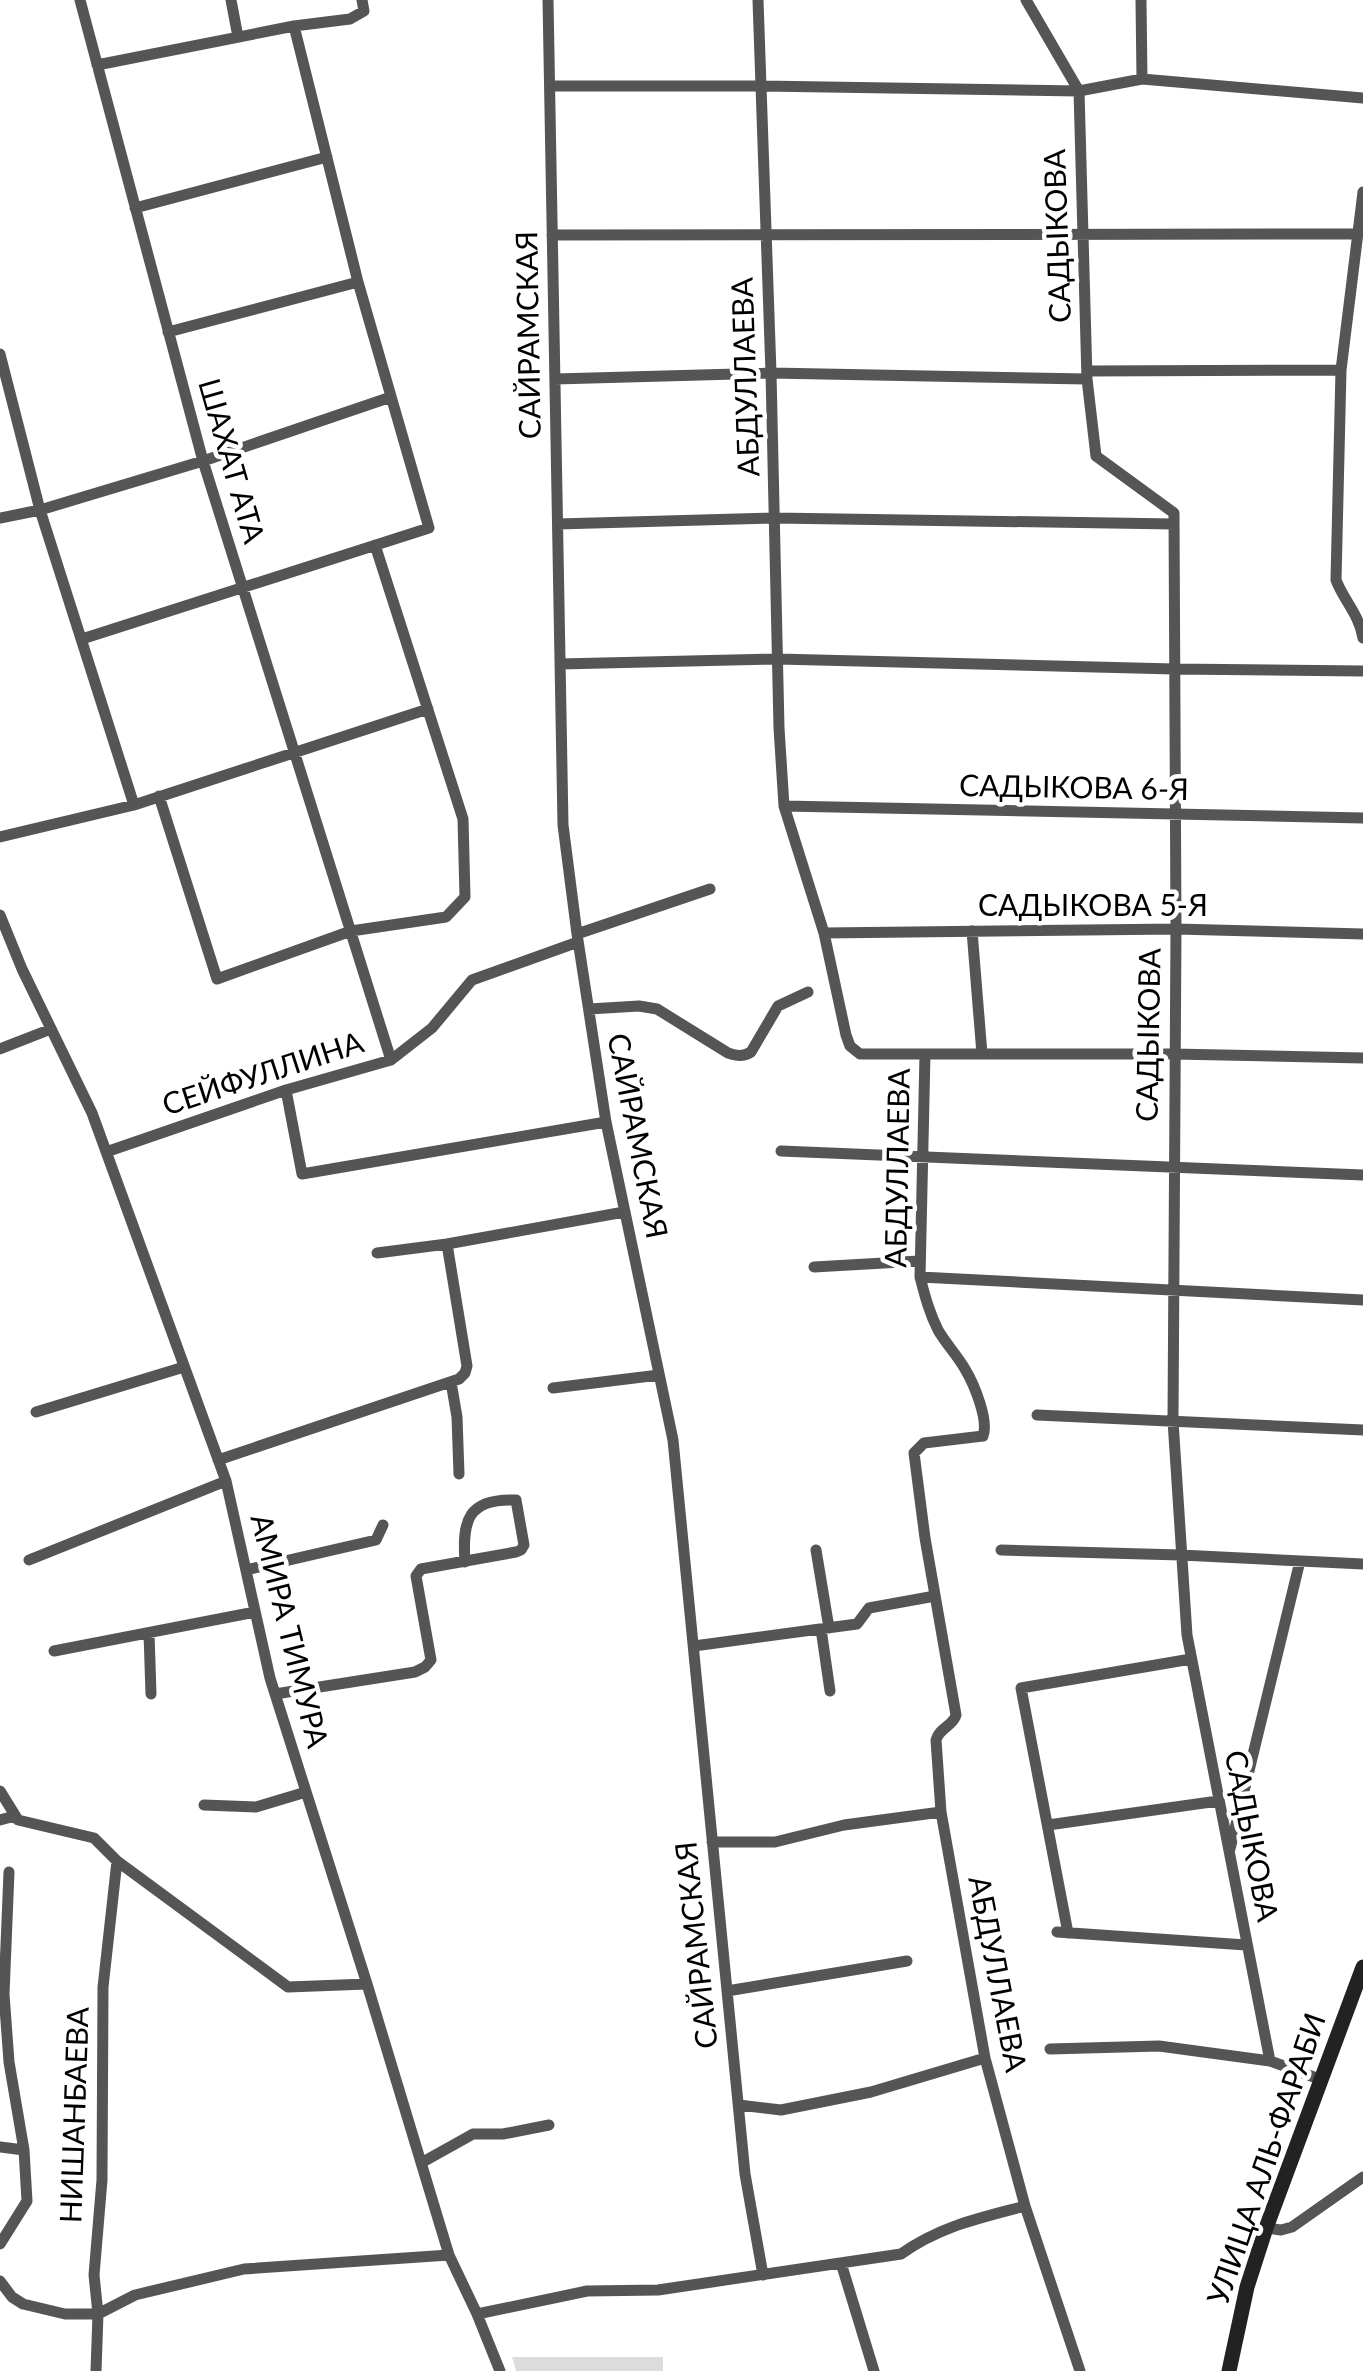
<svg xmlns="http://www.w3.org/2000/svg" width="1363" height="2371" font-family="Lato,sans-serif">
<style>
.green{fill:#dcdcdc}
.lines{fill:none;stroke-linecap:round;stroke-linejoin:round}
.minor{stroke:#555;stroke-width:11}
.secondary{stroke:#222;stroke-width:15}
.labels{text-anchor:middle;stroke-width:9;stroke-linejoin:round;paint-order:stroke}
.street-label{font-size:30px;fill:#000;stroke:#fff}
</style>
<rect width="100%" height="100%" fill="#fff"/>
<path class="green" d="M512 2357H663V2371H516Z"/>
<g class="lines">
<path class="minor" d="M80 0 203 461 391 1060
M231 0 238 37
M548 0 563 825 577 934 606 1122 673 1440 745 2174 763 2275
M758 0 771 373 779 728 784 806 824 933 846 1035 850 1046 860 1054H925L920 1277C925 1296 929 1312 938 1330 946 1344 957 1355 965 1369 974 1384 989 1420 983 1436L924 1443 914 1453 925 1538 956 1715C953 1726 939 1728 936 1740L941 1812 985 2058 1025 2206 1080 2371
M1026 0 1079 91 1087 379 1096 456 1174 513 1176 929 1173 1421 1187 1635 1270 2061 1322 2080
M1141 0 1142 79
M97 65 294 26 350 19 364 11 362 0
M550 86H761L1079 91 1142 79 1363 98
M1363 192 1341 370 1336 580C1344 601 1359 614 1363 638
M135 208 327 157
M552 235 1358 234
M168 332 358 282
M0 354 40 510 134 805
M1087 371 1341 370
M555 379 771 373 1087 379
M0 518 40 510 203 461 391 397
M558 524 775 518 1174 524
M82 639 429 528 358 282 294 26
M560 664 778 659 1174 669 1363 671
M159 796 217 979 351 931 446 917 465 897 463 819 375 545
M784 806 1363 818
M0 837 134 805 428 709
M0 915 22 969 92 1113 226 1481 270 1678 367 1984 449 2255 477 2314 500 2371
M972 931 982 1054
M824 933 1176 929 1363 934
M577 934 710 889
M589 1009 639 1006 657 1009 728 1053C737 1056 743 1057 751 1052L778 1006 808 992
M0 1049 51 1029
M925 1054H1173L1363 1058
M286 1090 302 1174 606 1122
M781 1151 1363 1175
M106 1152 286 1090 391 1060 432 1028 472 980 578 942
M377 1253 447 1244
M814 1267 919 1261
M920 1277 1363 1300
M451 1382 457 1417 459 1474
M553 1388 659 1375
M36 1412 184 1367
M1037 1415 1363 1430
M218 1460 459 1379 465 1373 467 1366 447 1244 624 1212
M816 1550 829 1628
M1001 1550 1181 1555 1363 1564
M29 1560 226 1481
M246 1570 376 1540 383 1525
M821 1629 830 1691
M149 1633 151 1694
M694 1646 857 1624 869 1608 935 1596
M54 1651 255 1612
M275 1694 415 1672 425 1667 431 1660 416 1576 421 1569 516 1552 521 1550 524 1545 516 1500C468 1498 462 1520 465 1562
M0 1791 18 1820 94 1838 117 1861 288 1987 367 1984
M204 1805 256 1807 306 1792
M0 1820 15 1816
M1048 1825 1218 1801
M712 1842H775L844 1825 941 1812
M1230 1849 1300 1561
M9 1872 4 1994 9 2062 24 2150
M1057 1932 1246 1945
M1068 1933 1021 1688 1191 1659
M727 1991 907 1961
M1050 2049 1159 2046 1270 2061
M739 2105 781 2110 871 2092 985 2058
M0 2147 24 2150 27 2201 0 2244
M421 2163 473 2134H503L549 2125
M1266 2228 1281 2230 1292 2227 1363 2177
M841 2263 874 2371
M0 2281 12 2297 23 2304 65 2314H98L135 2295 244 2269 449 2255
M477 2314 587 2291 658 2290 901 2254C940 2226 980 2218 1025 2206
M96 2371 98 2314 94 2275 102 2180 103 1987 117 1861"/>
<path class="secondary" d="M1229 2371 1247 2287 1266 2228 1363 1967"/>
</g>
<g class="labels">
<g class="street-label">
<text transform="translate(1058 236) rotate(-92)" y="10">САДЫКОВА</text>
<text transform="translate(529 335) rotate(-91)" y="10">САЙРАМСКАЯ</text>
<text transform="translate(746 377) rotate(-92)" y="10">АБДУЛЛАЕВА</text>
<text transform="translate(231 461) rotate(74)" y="10">ШАХАТ АТА</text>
<text transform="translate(1074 788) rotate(1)" y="10">САДЫКОВА 6-Я</text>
<text x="1093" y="916">САДЫКОВА 5-Я</text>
<text transform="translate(1149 1035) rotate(-89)" y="10">САДЫКОВА</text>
<text transform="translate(263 1074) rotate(-18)" y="10">СЕЙФУЛЛИНА</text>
<text transform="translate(637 1136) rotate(79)" y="10">САЙРАМСКАЯ</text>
<text transform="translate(898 1168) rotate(-89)" y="10">АБДУЛЛАЕВА</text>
<text transform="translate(289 1631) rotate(76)" y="10">АМИРА ТИМУРА</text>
<text transform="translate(1251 1836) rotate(79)" y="10">САДЫКОВА</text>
<text transform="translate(697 1945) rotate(-96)" y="10">САЙРАМСКАЯ</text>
<text transform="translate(997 1974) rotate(79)" y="10">АБДУЛЛАЕВА</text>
<text transform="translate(75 2115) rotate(-88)" y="10">НИШАНБАЕВА</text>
<text transform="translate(1267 2159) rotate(-71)" y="10">УЛИЦА АЛЬ-ФАРАБИ</text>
</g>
</g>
</svg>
